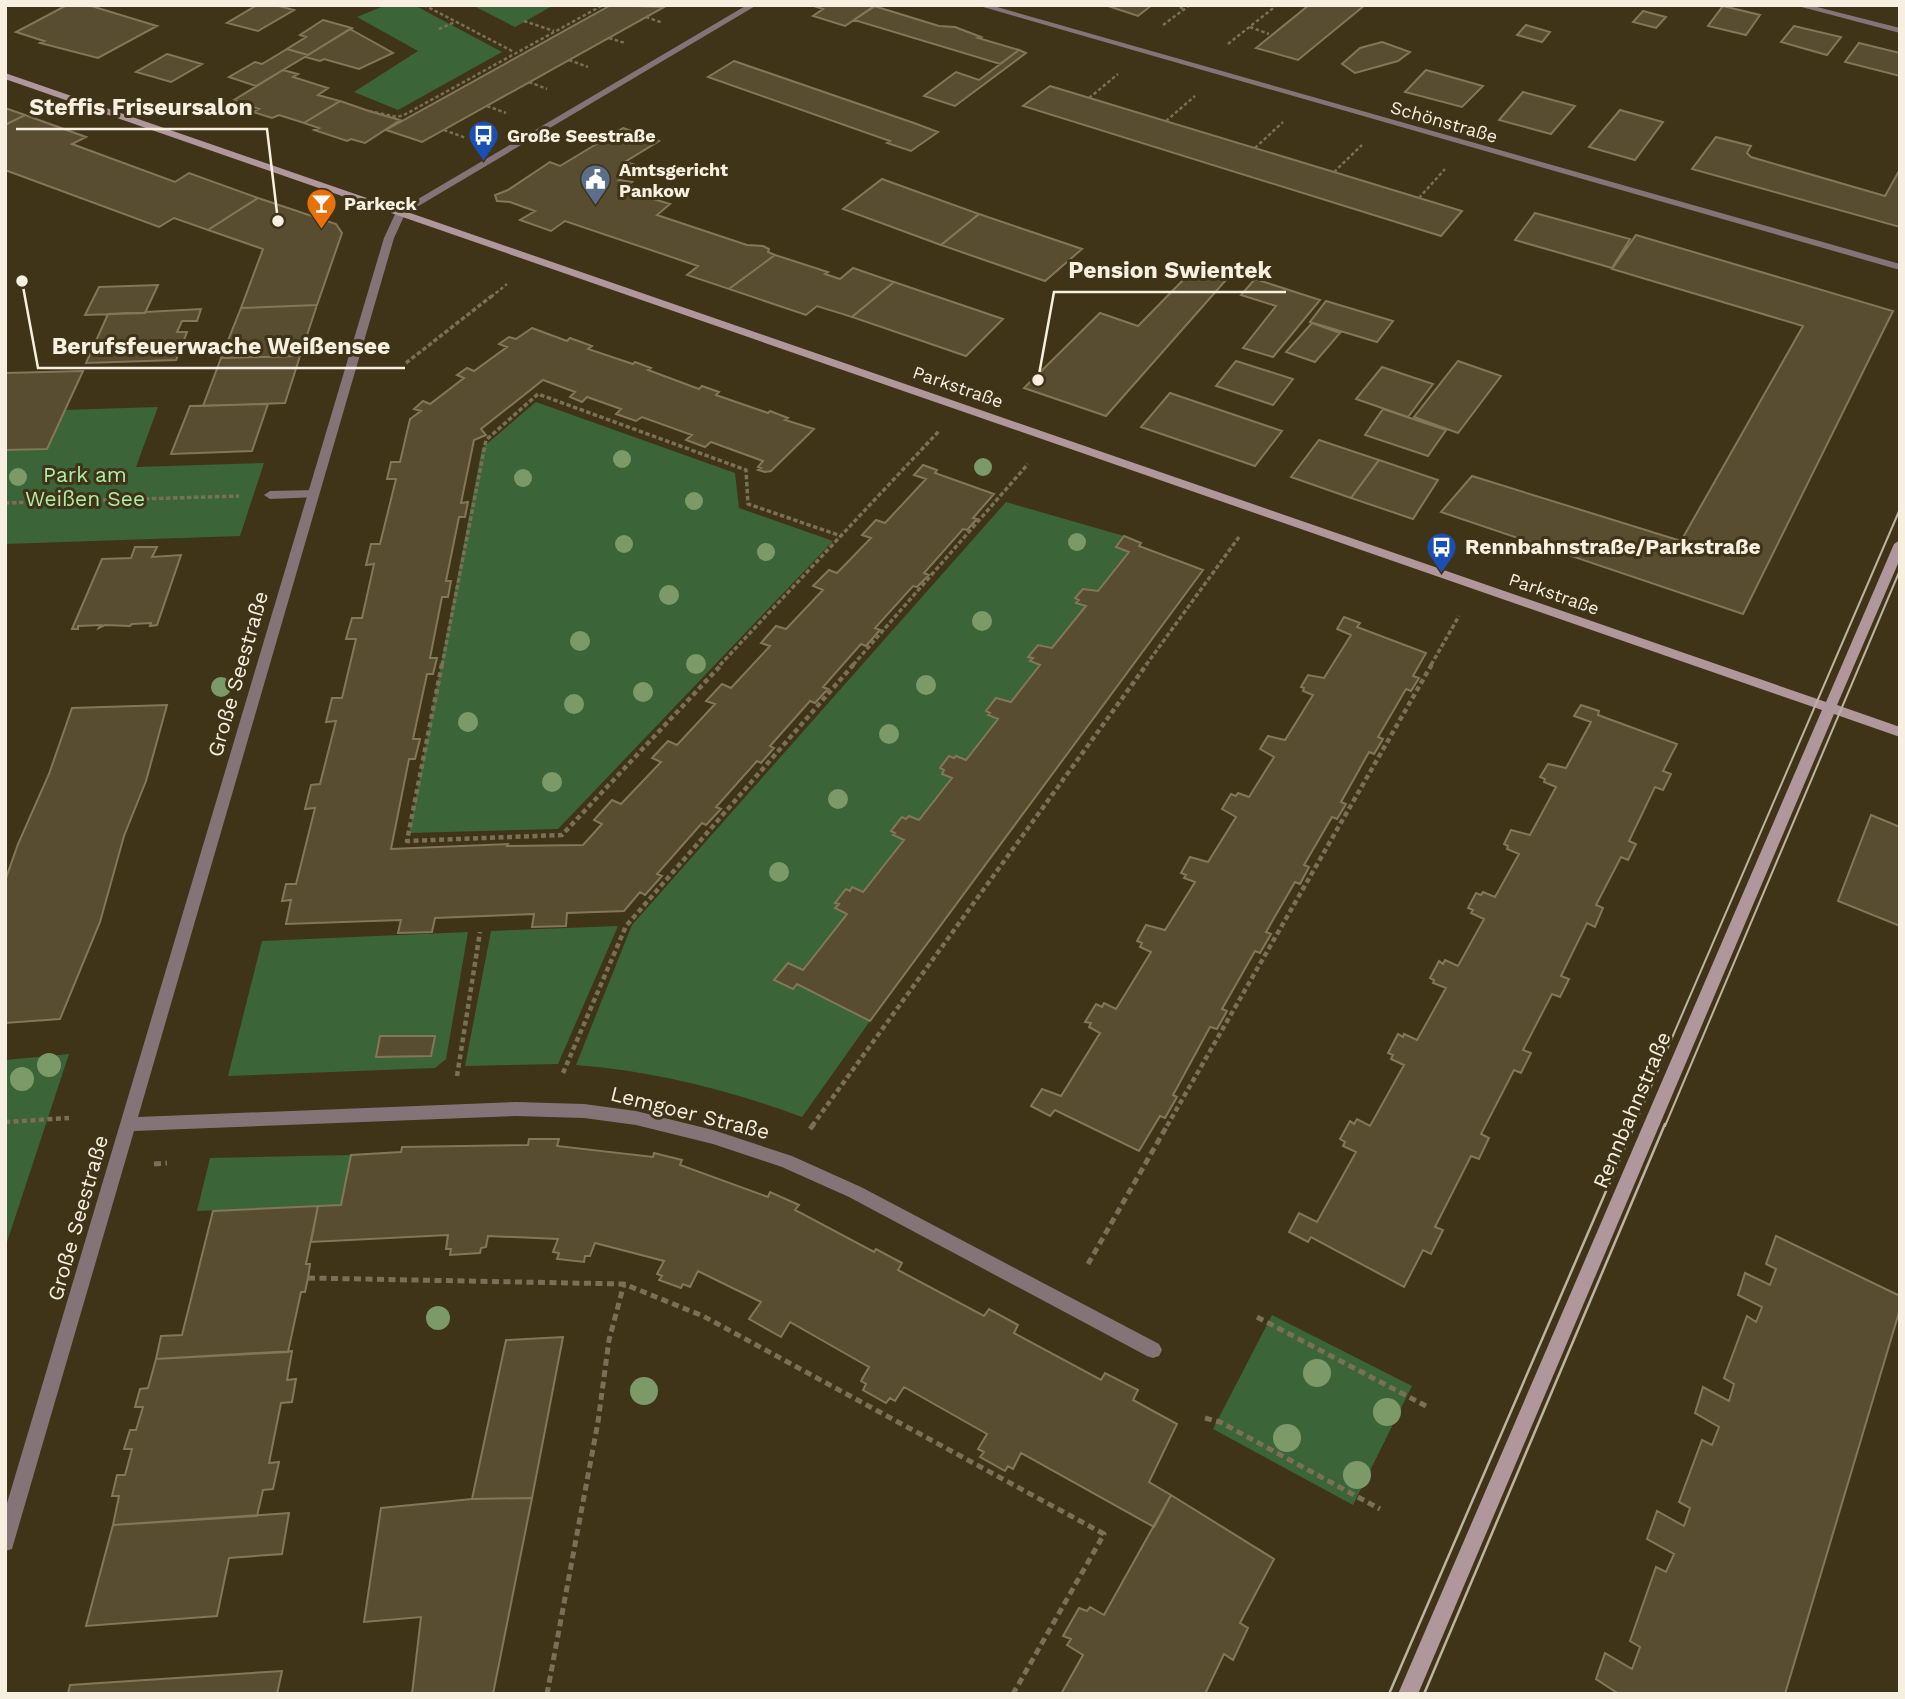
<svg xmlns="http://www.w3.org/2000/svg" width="1905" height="1699" font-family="'Work Sans',sans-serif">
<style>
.green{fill:#3c6439}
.building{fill:#594d31;stroke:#837759;stroke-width:2}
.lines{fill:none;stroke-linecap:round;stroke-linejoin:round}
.path-far3{stroke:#7a7058;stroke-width:2.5;stroke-dasharray:3.5 2.5;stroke-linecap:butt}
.path-far2{stroke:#7a7058;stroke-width:3.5;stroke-dasharray:4.5 2.5;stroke-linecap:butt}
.path-far1{stroke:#7a7058;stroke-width:4.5;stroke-dasharray:5 3.5;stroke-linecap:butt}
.path{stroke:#7a7058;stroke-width:5;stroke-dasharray:7 4.5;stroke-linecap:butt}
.lane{fill:#847477;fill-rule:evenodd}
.street{fill:#847477;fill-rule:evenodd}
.secondary{fill:#b0979b;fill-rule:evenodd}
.tram-far1{stroke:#bcb4a0;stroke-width:2}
.tram{stroke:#bcb4a0;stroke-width:2.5}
.tree{fill:#7c9a67}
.labels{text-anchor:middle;stroke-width:6;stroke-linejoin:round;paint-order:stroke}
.far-street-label{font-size:18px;fill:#f7f0e0;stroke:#3f3418}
.far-poi-label{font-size:18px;font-weight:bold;fill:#f7f0e0;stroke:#3f3418;text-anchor:start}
.park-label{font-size:21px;fill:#aeeda7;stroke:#3f3418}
.poi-label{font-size:21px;font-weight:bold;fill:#f7f0e0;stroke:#3f3418;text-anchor:start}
.street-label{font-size:21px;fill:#f7f0e0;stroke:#3f3418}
.leader{fill:none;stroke:#f7f0e0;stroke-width:2.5}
.callout-dot{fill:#f7f0e0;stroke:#3f3418;stroke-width:2.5}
.callout-label{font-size:23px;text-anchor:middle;font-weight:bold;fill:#f7f0e0;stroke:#3f3418;stroke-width:6;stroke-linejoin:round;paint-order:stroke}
</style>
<rect width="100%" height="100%" fill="#3f3418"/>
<path class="green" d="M386 5H414L502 52 398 110 354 92 418 51 357 17Z
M472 5H554L515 27Z
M536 402 735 473 739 508 833 541 558 829 409 833 482 448Z
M158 407 136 467 264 463 240 536 5 544V450L64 410Z
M1006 502 1124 536 1116 547 1129 552 1098 591 1083 589 1075 598 1079 600 1077 603 1086 606 1052 648 1043 645 1029 657 1040 665 1011 702 996 698 986 710 990 713 988 715 998 719 966 760 956 756 940 768 944 770 942 774 952 778 919 820 902 817 891 830 895 833 893 836 904 840 863 892 853 887 850 891 846 889 836 902 839 904 836 908 847 914 803 970 788 963 775 980 793 989 797 984 870 1021 802 1117C729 1090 654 1071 576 1065L632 925Z
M618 926 558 1064 465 1066 491 931Z
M468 932 446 1059 435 1068 228 1076 262 941Z
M69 1054 5 1248V1060Z
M351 1155 341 1205 197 1211 210 1158Z
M1272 1315 1412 1386 1353 1505 1213 1429Z"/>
<path class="building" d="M67 5H88L157 26 98 58 40 43 44 41 16 32Z
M257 5H275L294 10 258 31 227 23Z
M611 5 664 7 422 142 386 130Z
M811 5H874L875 6 845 26 813 16 823 9Z
M1105 5H1152L1138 16Z
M1309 5H1365L1298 60 1256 48Z
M874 6 939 26 955 27 981 37 978 38 1019 50 1000 64 854 20Z
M1723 6 1760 15 1746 35 1708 26Z
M1643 11 1666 17 1656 28 1633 22Z
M323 20 352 28 308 55 287 49 306 37 300 35Z
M1526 25 1550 32 1542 42 1517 35Z
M1794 26 1841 37 1827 55 1781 42Z
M350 29 393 53 359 69 324 59 320 61 305 57Z
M1382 42 1410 52 1398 61 1355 73 1342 64 1360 48Z
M1859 43 1900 53V76L1845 62Z
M287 49 308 55 256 86 229 77 255 62 262 64Z
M1019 50 1026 53 955 106 924 96 956 72 979 80Z
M167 54 202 64 171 82 136 72Z
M734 61 914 123 938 132 911 151 887 143 890 141 708 77Z
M283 70 298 74 293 77 328 88 318 95 340 101 304 123 279 115 272 118 253 112 259 109 234 100Z
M1426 70 1483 86 1462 107 1405 92Z
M1050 86 1334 172 1462 211 1441 236 1023 106Z
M1523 92 1575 106 1551 134 1499 120Z
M340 101 369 111 400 120 365 143 351 139 347 141 314 130 319 128 304 123Z
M5 108 25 115 5 125Z
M1620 110 1663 122 1635 160 1589 147Z
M25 115 86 137 72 144 175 182 189 173 258 198 208 230 174 218 159 227 5 170V125Z
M623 128 659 141 625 162 639 166 619 180 632 182 628 185 647 191 653 190 643 196 670 204 657 215 747 245 763 246 769 249 768 252 775 255 729 289 687 275 698 266 565 221 551 231 520 220 535 211 510 202 497 201 495 195 508 190 550 162 560 166Z
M1716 137 1751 146 1747 153 1751 157 1885 196 1900 169V227L1692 169Z
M882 179 979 214 941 245 843 209Z
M258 198 336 224 342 233 317 305 241 308 263 249 208 230Z
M1535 213 1630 239 1612 268 1515 240Z
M979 214 1082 249 1045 281 941 245Z
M1636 235 1893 311 1743 614 1441 512 1472 476 1681 541 1803 326 1612 269Z
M775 255 828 272 825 274 840 279 853 268 894 282 852 317 817 306 806 315 729 289Z
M1193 270 1226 280 1106 416 1024 388 1100 313 1138 326Z
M1255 279 1320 300 1273 357 1243 348 1276 306 1241 295Z
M894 282 1003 319 966 356 852 317Z
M158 285 145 313 85 315 99 287Z
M1326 301 1393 321 1377 342 1310 322Z
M317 305 300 356 221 358 241 308Z
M201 309 197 321H182L177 332H187L176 360 86 363 108 314Z
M1312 323 1340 333 1315 362 1286 352Z
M532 328 567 341 570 338 592 346 588 349 633 364 635 362 651 368 648 370 699 389 702 386 719 392 716 395 768 413 770 411 788 418 785 420 814 429 771 471 765 472 758 470 761 468 758 467 763 461 711 442 705 447 686 440 692 435 642 417 636 421 616 414 621 409 587 397 582 402 570 397 575 392 543 380 481 429 486 435 474 440 461 503 468 502 465 517H459L446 581H451L448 597H442L430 658H437L433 674H427L413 739H420L415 759H409L391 849 508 844 507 846 583 845 602 824 594 820 612 800 621 804 661 762 652 758 668 741 677 745 715 704 706 701 722 684 731 688 770 646 761 643 776 626 786 629 823 590 813 586 829 570 837 573 871 538 862 535 876 520 885 523 926 479 914 475 923 465 937 470 935 473 994 494 973 518 977 519 967 530 963 529 924 573 929 575 917 587 913 586 875 628 880 630 866 646 861 644 823 687 828 689 815 703 810 701 770 746 774 748 761 763 757 761 716 807 721 809 706 825 702 823 657 874 662 876 645 895 640 892 624 911 567 913 566 926 532 927 534 914 435 918 432 932 398 933 401 920 286 924 291 900 282 901 286 884H296L315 808 305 809 311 785 320 784 336 721 326 722 332 698H342L356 639H346L352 618H362L374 564 366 565 371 544H380L396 479H387L391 462H400L410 419 421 411 414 409 423 401 430 404 464 378 457 375 467 368 474 371 507 347 499 344 509 337 516 339Z
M300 356 285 403 203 406 221 358Z
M1236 361 1293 379 1273 405 1216 386Z
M1458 361 1501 376 1458 433 1414 417Z
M1382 367 1433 384 1408 417 1356 399Z
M83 371 47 449 5 450V373Z
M1170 393 1282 431 1255 466 1141 427Z
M268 404 252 451 171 454 190 406Z
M1383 409 1446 430 1428 456 1365 435Z
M1319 440 1379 460 1351 498 1291 477Z
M1379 460 1438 480 1413 519 1351 498Z
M1124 536 1141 543 1139 546 1203 570 870 1021 797 984 793 989 774 980 788 963 803 970 847 914 835 908 839 904 835 903 846 889 850 891 852 887 863 892 904 840 893 835 895 833 891 831 902 817 906 819 909 816 919 820 952 778 942 774 944 770 940 768 949 756 954 758 956 756 966 760 998 719 988 715 990 713 986 711 996 698 1011 702 1040 665 1030 661 1033 658 1028 657 1038 645 1052 648 1086 606 1076 603 1079 600 1075 598 1083 589 1098 591 1129 552 1116 547Z
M135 547H157L152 557 181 555 157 625 150 626 151 623 132 624 130 626 105 625 99 628 101 625 78 626V629H72L102 559 131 558Z
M1344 617 1360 623 1357 627 1426 653 1413 676 1419 678 1411 691 1406 689 1378 737 1383 739 1374 754 1369 752 1341 802 1346 804 1337 819 1332 817 1304 865 1309 867 1300 884 1295 882 1266 932 1271 934 1260 953 1255 951 1222 1009 1227 1011 1217 1029 1210 1027 1173 1095 1177 1097 1165 1118 1160 1116 1139 1151 1055 1110 1050 1116 1031 1106 1042 1089 1061 1096 1100 1033 1089 1027 1091 1023 1085 1022 1096 1004 1102 1007 1104 1003 1116 1009 1151 952 1140 947 1142 943 1137 941 1146 925 1165 930 1195 882 1184 878 1186 875 1181 873 1190 857 1208 862 1236 817 1222 809 1231 794 1236 796 1238 793 1249 797 1274 757 1260 749 1268 736 1285 740 1313 695 1303 691 1304 688 1301 687 1308 675 1324 678 1351 635 1337 629Z
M167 705 146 781 124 836 100 922 60 1019 5 1023V881L18 844 49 774 72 708Z
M1581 705 1599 711 1598 715 1677 744 1663 771 1671 774 1663 790 1655 787 1629 841 1636 844 1628 860 1621 857 1596 905 1603 908 1595 927 1587 923 1561 976 1569 979 1560 997 1552 994 1523 1050 1531 1053 1521 1073 1514 1070 1481 1134 1489 1138 1479 1159 1471 1156 1435 1227 1443 1230 1431 1254 1423 1250 1404 1287 1311 1237 1308 1242 1289 1232 1299 1213 1317 1222 1356 1152 1343 1146 1345 1142 1340 1139 1350 1121 1354 1124 1357 1119 1370 1126 1404 1065 1391 1059 1393 1055 1388 1053 1398 1034 1403 1037 1404 1034 1417 1040 1446 988 1433 983 1434 980 1430 978 1439 961 1443 964 1445 960 1458 966 1484 919 1471 913 1473 910 1468 908 1476 893 1481 895 1483 892 1495 897 1519 854 1507 849 1508 846 1504 844 1511 830 1530 835 1556 787 1544 782 1545 779 1540 777 1548 764 1566 768 1591 722 1574 716Z
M1871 815 1900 827V926L1838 901Z
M380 1036H435L431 1056 376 1057Z
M529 1139H559L557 1146 653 1157 654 1153 682 1160 680 1165 768 1197 770 1192 799 1205 795 1210 874 1252 876 1249 902 1263 898 1270 984 1316 989 1309 1018 1325 1014 1333 1101 1380 1105 1373 1138 1390 1133 1400 1177 1424 1149 1482 1171 1495 1154 1527 1021 1453 1013 1469 1008 1466 1005 1471 980 1457 984 1452 978 1449 987 1434 904 1387 895 1401 890 1398 886 1403 863 1390 866 1384 861 1381 869 1367 790 1322 781 1337 749 1319 761 1302 698 1271 690 1287 683 1284 681 1288 659 1280 662 1276 657 1274 664 1261 595 1243 590 1256H585L584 1262 557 1259 559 1253 553 1252 558 1239 488 1236 486 1247 481 1248 480 1253 450 1255 451 1249H446L448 1235 311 1242 318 1206 341 1205 351 1155 401 1152 402 1147 528 1145Z
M318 1206 306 1264H310L308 1278 305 1292H301L288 1352 156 1359 161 1336 182 1335 213 1211Z
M1776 1236 1900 1296V1309L1785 1694H1619L1596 1679 1605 1653 1632 1669 1640 1647 1630 1641 1656 1567 1666 1572 1674 1554 1647 1539 1657 1511 1684 1526 1690 1508 1679 1502 1702 1440 1712 1445 1719 1427 1695 1413 1703 1387 1729 1401 1734 1384 1724 1378 1747 1316 1756 1322 1762 1307 1738 1295 1745 1273 1770 1285 1776 1269 1766 1264Z
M563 1337 532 1498 472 1499 506 1340Z
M292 1351 287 1380 296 1379 292 1402 281 1403 269 1463 279 1462 273 1489 263 1490 257 1516 113 1525 119 1496H112L117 1475H125L132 1449H124L130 1430H136L143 1407H135L140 1389 148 1388 156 1359Z
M1171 1495 1274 1559 1240 1623 1248 1628 1233 1660 1224 1654 1205 1694H1061L1083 1655 1067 1645 1071 1639 1063 1636 1079 1608 1087 1611 1090 1607 1104 1615Z
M532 1498 493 1694H412L421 1617 364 1622 381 1508 472 1499Z
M289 1513 282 1554 229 1558 217 1616 86 1626 113 1525Z
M282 1671 277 1694H68L70 1685Z"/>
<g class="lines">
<path class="path-far3" d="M424 5 514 52
M1174 5 1185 9
M646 17 663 23
M524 21 554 31
M1163 25 1190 5
M1250 27 1269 34
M439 29 455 22
M609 38 625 43
M1228 44 1277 5
M569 60 588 67
M529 82 547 89
M1089 98 1118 74
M487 106 506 113
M369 111 397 117 404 115 603 5
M1166 121 1195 96
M444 130 466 138
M1255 148 1283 122
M1334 172 1362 145
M1419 198 1445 169
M491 297 507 284"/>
<path class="path-far2" d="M406 363 493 295
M5 503 239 496
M442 665 486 440 538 394 746 470 748 504 841 536
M720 665 939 431
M853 665 1028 464
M1146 665 1239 537
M1431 665 1459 616"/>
<path class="path-far1" d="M442 664 407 841 562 835 722 664
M563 1073 626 926 854 664
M457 1076 480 932
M5 1122 69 1118
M812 1126 1147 664
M1167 1126 1432 664"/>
<path class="path" d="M810 1129 814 1124
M154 1164 167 1163
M1088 1264 1168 1124
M308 1278 624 1284 703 1316 1104 1534 1013 1694
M1257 1317 1428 1407
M1205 1418 1220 1422 1380 1509
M547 1694 598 1422 609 1340 624 1284"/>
<path class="lane" d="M314 490 318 491V497L270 499 264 495 270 491Z"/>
<path class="street" d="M747 5H757L405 214 394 238 138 1117 516 1102 584 1104 636 1111 713 1130 792 1156 861 1187 1159 1344 1162 1350 1159 1356 1153 1358 1147 1356 849 1197 782 1167 713 1144 636 1125 584 1118 516 1116 134 1131 14 1542 12 1549 5 1551V1510L384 238 396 212Z
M976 5H990L1900 264V270Z
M1794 5H1809L1900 28V33Z"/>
<path class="secondary" d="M5 73 1826 702 1894 544 1900 540V559L1837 705 1900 727V737L1834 714 1418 1694H1398L1822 710 5 79Z"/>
<path class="tram-far1" d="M1634 1126 1900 509
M1665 1126 1900 570"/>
<path class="tram" d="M1389 1694 1635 1124
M1424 1694 1665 1124"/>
</g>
<g class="tree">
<circle cx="622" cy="459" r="9"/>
<circle cx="983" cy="467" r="9"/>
<circle cx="18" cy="477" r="9"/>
<circle cx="523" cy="478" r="9"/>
<circle cx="694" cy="501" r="9"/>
<circle cx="1077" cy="542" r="9"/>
<circle cx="624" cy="544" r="9"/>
<circle cx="766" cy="552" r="9"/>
<circle cx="669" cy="595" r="10"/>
<circle cx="982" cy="621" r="10"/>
<circle cx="580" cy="641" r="10"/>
<circle cx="696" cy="664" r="10"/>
<circle cx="926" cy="685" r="10"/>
<circle cx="221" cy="687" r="10"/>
<circle cx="643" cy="692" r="10"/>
<circle cx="574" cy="704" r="10"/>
<circle cx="468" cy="722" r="10"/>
<circle cx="889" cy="734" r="10"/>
<circle cx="552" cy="782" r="10"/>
<circle cx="838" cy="799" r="10"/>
<circle cx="779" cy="872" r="10"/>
<circle cx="49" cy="1065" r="12"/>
<circle cx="22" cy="1079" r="12"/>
<circle cx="438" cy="1318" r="12"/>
<circle cx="1317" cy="1373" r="14"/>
<circle cx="644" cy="1391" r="14"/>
<circle cx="1387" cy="1412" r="14"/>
<circle cx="1287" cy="1438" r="14"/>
<circle cx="1357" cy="1475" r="14"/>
</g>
<defs>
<symbol id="bus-pin" viewBox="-11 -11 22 30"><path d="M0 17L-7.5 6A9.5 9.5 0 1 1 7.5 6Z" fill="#1a4fb4" stroke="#3f3418"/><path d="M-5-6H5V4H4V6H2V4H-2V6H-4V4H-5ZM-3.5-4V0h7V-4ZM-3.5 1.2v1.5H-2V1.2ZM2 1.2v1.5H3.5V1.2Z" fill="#fff"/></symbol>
<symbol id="civic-pin" viewBox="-11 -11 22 30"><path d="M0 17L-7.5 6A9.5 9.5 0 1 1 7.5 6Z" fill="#5c6f8a" stroke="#3f3418"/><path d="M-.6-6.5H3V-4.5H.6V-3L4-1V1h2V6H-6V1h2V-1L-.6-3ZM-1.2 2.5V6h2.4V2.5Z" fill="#fff"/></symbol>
<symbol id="bar-pin" viewBox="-11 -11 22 30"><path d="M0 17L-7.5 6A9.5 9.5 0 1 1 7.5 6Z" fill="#e8710a" stroke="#3f3418"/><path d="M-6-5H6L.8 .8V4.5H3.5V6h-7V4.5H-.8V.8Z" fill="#fff"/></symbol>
</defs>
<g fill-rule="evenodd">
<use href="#bus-pin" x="466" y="118" width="35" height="47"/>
<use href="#civic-pin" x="578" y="162" width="35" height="47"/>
<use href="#bar-pin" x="304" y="186" width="35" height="47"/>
<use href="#bus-pin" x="1424" y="530" width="35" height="47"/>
</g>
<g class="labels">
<g class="far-street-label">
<text transform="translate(1444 122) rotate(16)" y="6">Schönstraße</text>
<text transform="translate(958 387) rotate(19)" y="6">Parkstraße</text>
<text transform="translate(1554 594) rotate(19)" y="6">Parkstraße</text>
</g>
<g class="far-poi-label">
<text x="507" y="142">Große Seestraße</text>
<text x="619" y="176">Amtsgericht<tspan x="619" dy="21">Pankow</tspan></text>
<text x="344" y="210">Parkeck</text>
</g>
<g class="park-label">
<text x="85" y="482">Park am<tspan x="85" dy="24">Weißen See</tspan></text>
</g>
<g class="poi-label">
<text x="1465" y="554">Rennbahnstraße/Parkstraße</text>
</g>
<g class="street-label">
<text transform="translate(238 674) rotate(-74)" y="7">Große Seestraße</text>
<text transform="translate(1632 1110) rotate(-67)" y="7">Rennbahnstraße</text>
<text transform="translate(690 1113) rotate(14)" y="7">Lemgoer Straße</text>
<text transform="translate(78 1218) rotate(-74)" y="7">Große Seestraße</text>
</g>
</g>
<path class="leader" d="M278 221L267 129H16M1038 380L1054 292H1286M22 281L38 368H405"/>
<g class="callout-dot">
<circle cx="278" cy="221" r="7"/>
<circle cx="1038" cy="380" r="7"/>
<circle cx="22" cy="281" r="7"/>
</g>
<g class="callout-label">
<text x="141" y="115">Steffis Friseursalon</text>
<text x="1170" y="278">Pension Swientek</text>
<text x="221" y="354">Berufsfeuerwache Weißensee</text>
</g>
<rect width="1905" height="1699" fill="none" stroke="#f7f0e0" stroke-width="14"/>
</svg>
